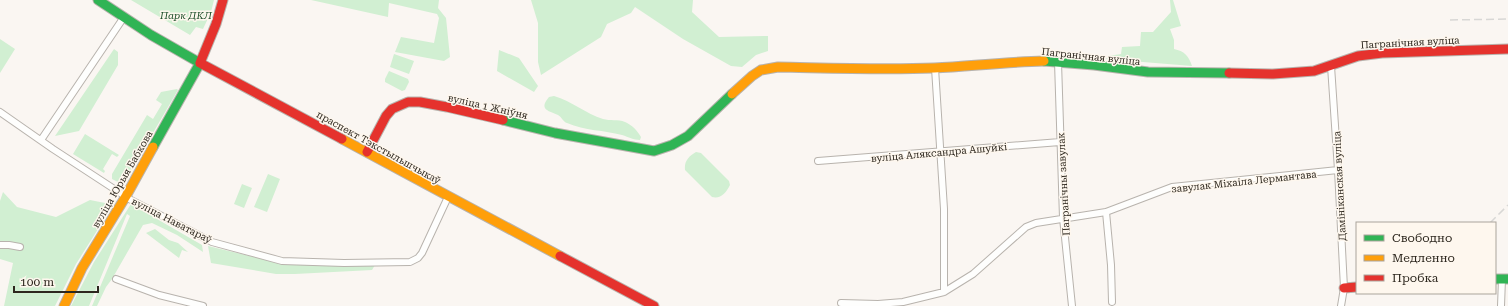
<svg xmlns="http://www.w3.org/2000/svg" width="1508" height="306" font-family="'Roboto Serif',serif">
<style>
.green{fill:#d1efd2}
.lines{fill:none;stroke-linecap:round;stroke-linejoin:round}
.street-casing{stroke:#b8b3ad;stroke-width:8}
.fast-casing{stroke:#b8b3ad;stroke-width:11}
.slow-casing{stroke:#b8b3ad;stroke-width:11}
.jam-casing{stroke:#b8b3ad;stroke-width:11}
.street{stroke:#fefefd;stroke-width:6}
.fast{stroke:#30b455;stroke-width:9}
.slow{stroke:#ff9f0a;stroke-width:9}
.jam{stroke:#e5322d;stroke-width:9}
.rail{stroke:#d8d7d5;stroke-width:1.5;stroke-dasharray:8 4;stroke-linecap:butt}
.labels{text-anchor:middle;stroke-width:3;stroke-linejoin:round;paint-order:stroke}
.park-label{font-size:10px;font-style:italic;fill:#194c25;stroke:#fef7ee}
.street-label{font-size:10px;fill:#2d271e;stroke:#fef7ee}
</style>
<rect width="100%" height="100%" fill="#faf6f2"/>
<path class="green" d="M131 0H214L211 12 203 29 196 27 190 35Z
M311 0H439L438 8 446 18 450 57 444 61 395 52 401 37 434 43 439 18 437 14 389 3 388 17Z
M531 0H693L692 12 719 37 768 36V51L756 55 742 67 731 66 683 39 635 7 631 13 607 24 601 37 541 75 538 62V23Z
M1170 0H1173L1181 26 1170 29 1174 40V49C1184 51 1189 56 1192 66L1106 59 1108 56 1121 54 1122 47 1140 46 1141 32H1153L1171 12Z
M0 39 15 49 0 73Z
M114 49 118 52V65L79 131 55 136Z
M499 50 519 58 538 86 534 92 497 71Z
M394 54 414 61 409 74 390 67Z
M389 71 408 79 409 82 405 90 402 91 385 82V79Z
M177 89 178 90 125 181 120 179 118 182 112 179V174L147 115 153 119 162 104 156 100 161 92Z
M554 96C572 101 586 114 603 119 610 121 618 119 625 122 632 125 637 130 641 137L640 140C633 140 629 137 622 135 604 130 585 131 567 123 563 122 562 117 558 115 549 111 538 110 549 97Z
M85 134 119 155 117 157 112 154 103 169 105 171 104 173 73 154Z
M696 152 701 153 729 181 730 185C726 193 721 199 712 197L685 170C684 161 689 156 696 152Z
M268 174 280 179 267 212 254 207Z
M242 184 252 188 244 208 234 204Z
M3 192 17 207 56 217 90 200 105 203 112 207 76 264 55 306H4L13 263 0 259V201Z
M131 204 202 245 203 252 177 235 152 223 143 225 112 279 106 287 97 306H92L130 216 127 214 89 306H71L94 262Z
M155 229 169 240 178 243 188 252 182 250 179 258 146 233Z
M208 246 279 263 296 265H375L372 270 295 274H276L211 263Z"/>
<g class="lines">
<defs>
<path id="street" d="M1058 62 1063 218 1072 306
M1331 66 1338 170 1344 288 1341 306
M935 68 944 209V292
M0 112 53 149 131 200 212 242 282 261 344 263 410 262 418 258 422 253 448 197
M41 140 124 17
M818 161 1060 142
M1106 212 1111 265 1112 302
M0 245H9L20 247
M116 279 159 295 203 306
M841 303 878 304 903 302 944 292 973 274 1026 227 1036 223 1106 212 1172 187 1338 170
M1501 306 1502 279"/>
<path id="fast" d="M98 0 151 35 200 63 153 147
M1044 61 1094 65 1148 72 1229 73
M503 120 555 133 654 151 672 145 688 136 732 94
M1495 279H1508"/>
<path id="slow" d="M732 94 752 76 761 70 778 67C830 68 882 70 934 68 971 66 1007 62 1044 61
M342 139 560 256
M64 306 82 268 126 196 153 147"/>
<path id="jam" d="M223 0 216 24 200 63 342 139
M1229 73 1273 74 1314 71 1358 56 1382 53 1508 49
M367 152 386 116 392 109 408 102H420L447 107 503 120
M560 256 654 306
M1344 288 1357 287"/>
</defs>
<use href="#street" class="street-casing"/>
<use href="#fast" class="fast-casing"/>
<use href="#slow" class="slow-casing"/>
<use href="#jam" class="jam-casing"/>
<use href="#street" class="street"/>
<use href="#fast" class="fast"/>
<use href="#slow" class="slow"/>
<use href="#jam" class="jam"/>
<path class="rail" d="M1450 20 1508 19
M1490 223 1508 205"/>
</g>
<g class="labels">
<g class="park-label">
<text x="186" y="19">Парк ДКЛ</text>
</g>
<g class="street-label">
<text transform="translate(1410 42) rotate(-3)" y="4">Пагранічная вуліца</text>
<text transform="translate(1091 56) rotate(6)" y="4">Пагранічная вуліца</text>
<text transform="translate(488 106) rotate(13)" y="4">вуліца 1 Жніўня</text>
<text transform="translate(379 147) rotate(29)" y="4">праспект Тэкстыльшчыкаў</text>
<text transform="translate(939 152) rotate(-5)" y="4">вуліца Аляксандра Ашуйкі</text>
<text transform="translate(122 179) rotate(-60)" y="4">вуліца Юрыя Бабкова</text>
<text transform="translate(1244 181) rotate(-6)" y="4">завулак Міхаіла Лермантава</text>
<text transform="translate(1063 184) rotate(-93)" y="4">Пагранічны завулак</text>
<text transform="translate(1339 186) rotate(-93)" y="4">Дамініканская вуліца</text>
<text transform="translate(172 220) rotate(27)" y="4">вуліца Наватараў</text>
</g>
</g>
<rect x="1356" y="222" width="140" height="72" fill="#fef7ee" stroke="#aaa49b"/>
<rect x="1364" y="235" width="20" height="6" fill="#30b455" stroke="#aaa49b"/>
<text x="1392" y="242" font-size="12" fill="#2d271e">Свободно</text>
<rect x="1364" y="255" width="20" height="6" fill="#ff9f0a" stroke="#aaa49b"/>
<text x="1392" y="262" font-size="12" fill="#2d271e">Медленно</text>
<rect x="1364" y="275" width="20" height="6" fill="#e5322d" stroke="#aaa49b"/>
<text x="1392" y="282" font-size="12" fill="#2d271e">Пробка</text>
<path d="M14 286v6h84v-6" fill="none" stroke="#2d271e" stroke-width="2"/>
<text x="20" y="286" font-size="12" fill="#2d271e" stroke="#fef7ee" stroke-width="3" paint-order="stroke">100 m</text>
</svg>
